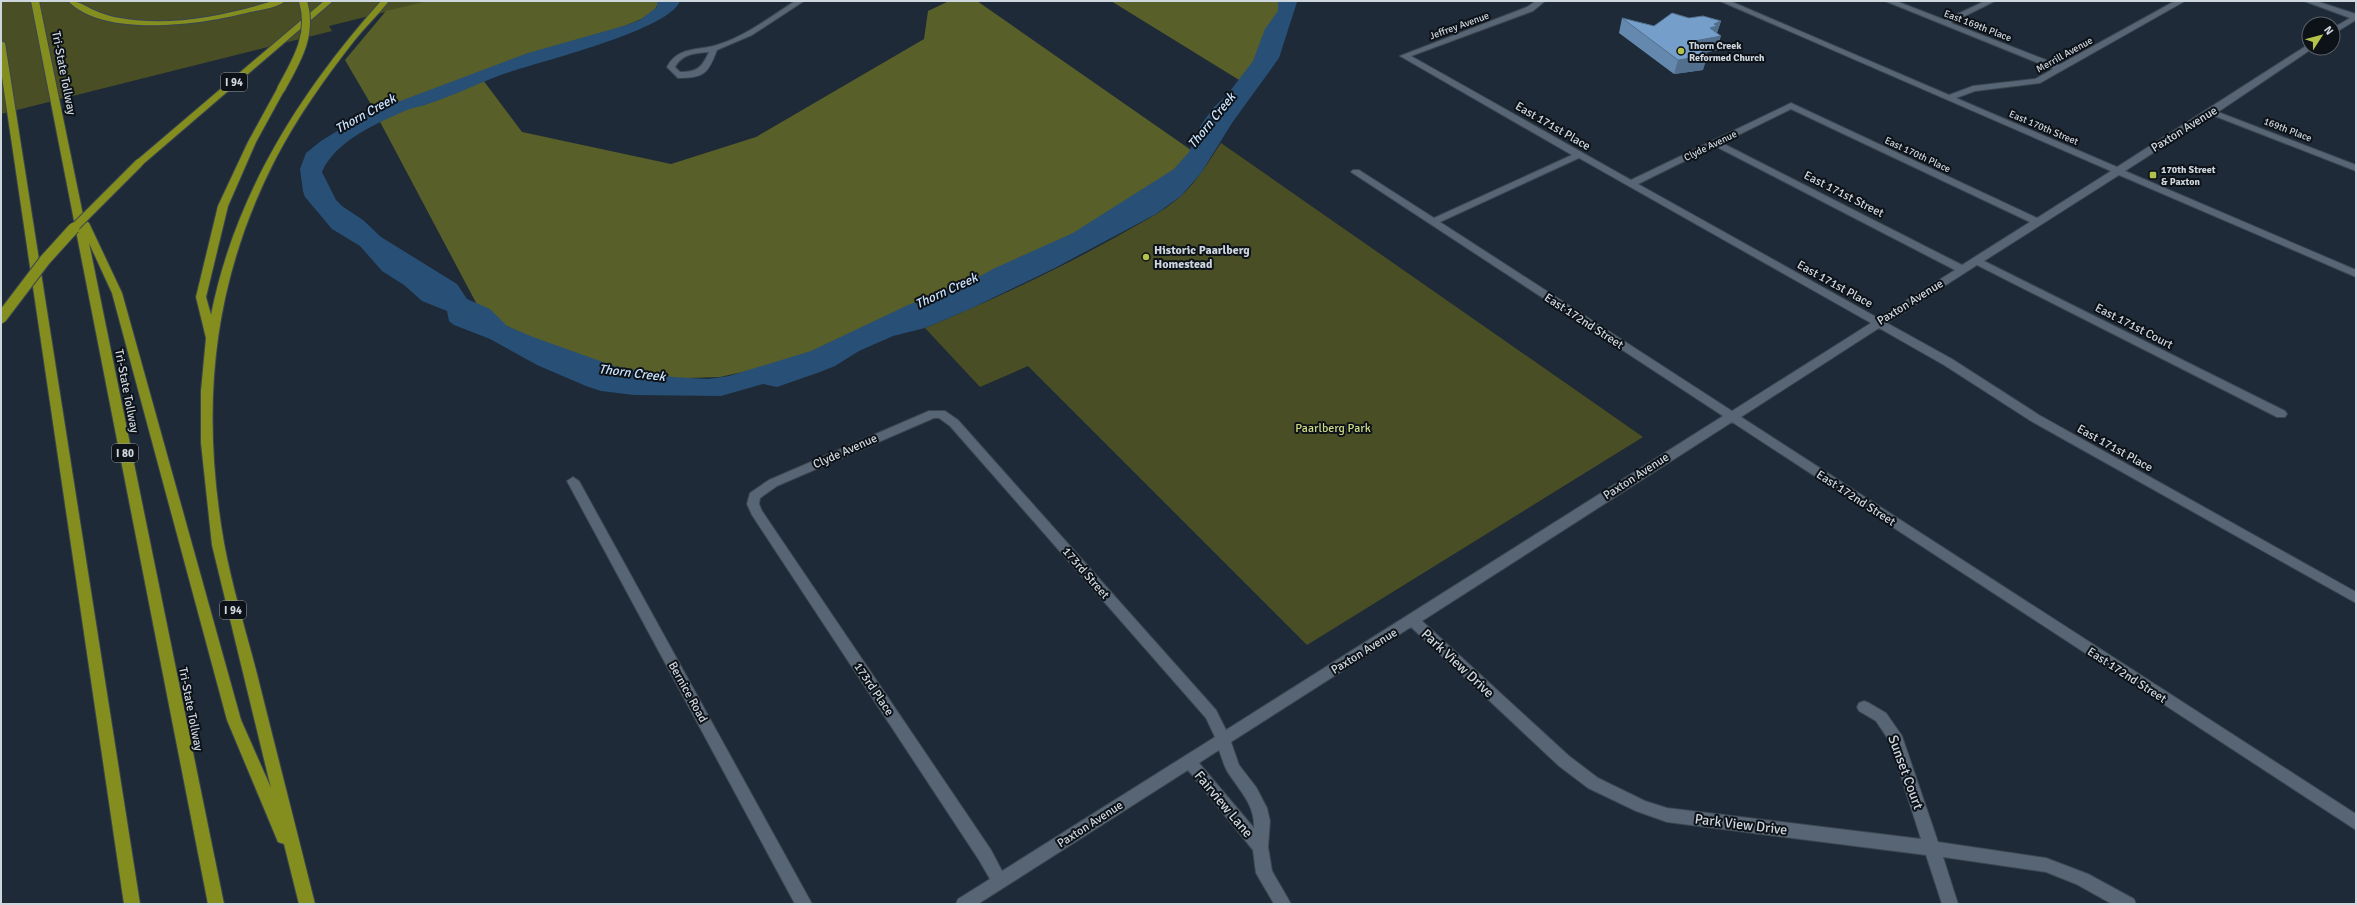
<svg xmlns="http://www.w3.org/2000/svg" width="2357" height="905" font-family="Signika,sans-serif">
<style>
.green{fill:#494e24}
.forest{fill:#595f28}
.water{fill:#284f75}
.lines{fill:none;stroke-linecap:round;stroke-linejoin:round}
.minor-casing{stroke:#3b4650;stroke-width:2}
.highway-casing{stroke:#3b4650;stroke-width:2}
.minor{fill:#576574;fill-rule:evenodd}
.highway{fill:#848e1e;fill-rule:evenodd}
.highway-bridge-far1-casing{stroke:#3b4650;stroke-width:10;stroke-linecap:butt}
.highway-bridge-casing{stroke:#3b4650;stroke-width:13;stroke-linecap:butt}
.highway-bridge-far1{stroke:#848e1e;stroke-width:8}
.highway-bridge{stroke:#848e1e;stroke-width:11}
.wall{fill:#6589ae}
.shaded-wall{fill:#526f8d}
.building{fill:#759fca;stroke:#526f8d}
.poi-dot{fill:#b5c249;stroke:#0d1218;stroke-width:1.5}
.labels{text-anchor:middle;stroke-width:4;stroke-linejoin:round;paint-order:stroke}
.far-street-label{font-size:10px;fill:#ced6de;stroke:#0d1218}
.far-poi-label{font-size:10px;font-weight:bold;fill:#ced6de;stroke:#0d1218;text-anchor:start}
.shield{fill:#0d1218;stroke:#949ba3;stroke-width:1}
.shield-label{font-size:11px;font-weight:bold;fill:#ced6de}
.street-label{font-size:12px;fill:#ced6de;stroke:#0d1218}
.poi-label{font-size:12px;font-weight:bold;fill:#ced6de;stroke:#0d1218;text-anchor:start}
.park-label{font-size:12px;fill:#d0db86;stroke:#0d1218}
.water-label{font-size:13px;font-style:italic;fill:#cae2fc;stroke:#0d1218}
.near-street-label{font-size:14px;fill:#ced6de;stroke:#0d1218}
</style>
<rect width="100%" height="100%" fill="#1e2a37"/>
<path class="green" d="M1 1H430L329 26 332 31 1 114Z
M1221 143 1643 437 1307 645 1028 366 980 387 925 328C990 301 1055 271 1116 237 1138 224 1162 213 1181 196 1197 181 1209 161 1221 143Z"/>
<path class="forest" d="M428 1H659C655 15 639 20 627 25L376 113 345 60 386 11Z
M949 1H977L1201 157 1185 181 824 354 720 377 655 379 557 350 482 314 378 118 480 76 522 132 671 164 756 137 924 39 928 11Z
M1111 1H1281L1266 56 1244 83Z"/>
<path class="water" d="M657 1H680C669 31 533 63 501 75 476 84 453 96 428 104 421 107 414 107 407 110 377 123 335 141 322 172L336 200 342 206 363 220 381 237 457 284 467 299 490 309 507 326 533 337 614 366 673 377 708 379 729 376 811 351 908 305 969 282 995 268 1073 233 1174 169 1189 152 1201 125 1213 108 1227 95 1253 61 1265 29 1278 11V1L1297 2 1279 58 1232 123 1201 173 1181 196 1156 214 1053 269 970 309 925 328 893 336 859 351 835 366 820 372 777 387 763 384 721 396 634 395 601 391 586 386 537 365 490 339 454 325 449 321 447 311 422 301 404 285 382 271 360 246 332 229 305 197 303 191 300 169 306 153 321 141 363 115 528 53 627 25 640 20 657 7Z"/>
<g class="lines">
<defs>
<path id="minor" d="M795 1H804L752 35 717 50C708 74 704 78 678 78L667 67C678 46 698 51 717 45 746 36 770 17 795 1ZM709 52C702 67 698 72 680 72L675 67C682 54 695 53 709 52Z
M1536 1H1545L1533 11 1411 56 1631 180 1791 103 2037 218 2111 171 1720 1H1730L1949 95 1973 86 2035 79 2053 69 1885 1H1896L1945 20 1985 1H1995L1951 23 2059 65 2175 1H2185L2040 83 1975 91 1956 98 2117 167 2306 46 2313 48 2218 112 2356 165V171L2212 115 2125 171 2356 270V277L2119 175 1984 261 2285 411 2287 414 2285 417H2277L1977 265 1887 323 1952 359 2039 415 2356 592V603L2031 421 1944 365 1879 328 1741 417 2356 814V830L1732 422 1422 621 1569 756 1598 778 1645 801 1667 808 1921 839 1890 742 1876 721 1859 711 1857 707 1859 703 1864 701 1869 703 1886 713 1902 736 1938 842 2046 858 2088 874 2134 899 2136 904H2112L2076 884 2046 872 1943 857 1958 904H1942L1926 855 1667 822 1636 811 1588 788 1559 766 1411 627 1231 742 1239 765 1256 787 1267 808 1270 821 1268 847 1272 871 1291 904H1274L1256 873 1253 850 1188 770 978 904H956L958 899 990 879 979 860 752 515 747 504 750 493 769 480 929 411H945L958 420 1216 710 1226 730 1723 416 1351 172 1353 170H1359L1434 218 1572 155 1400 56 1527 7ZM1791 109 2030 222 1962 265 1722 143ZM1715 146 1955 270 1878 318 1638 184ZM1579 158 1871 323 1732 411 1440 222ZM934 418H939L950 426 1206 718 1215 737 1002 871 991 850 762 511 759 504 760 498 777 486ZM1219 750C1222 758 1224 767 1229 774 1240 791 1255 805 1254 828L1199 763Z
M2304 1H2316L2356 14V20L2333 34V28L2350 18Z
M573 477 579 481 812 904H795L567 481Z"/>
<path id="highway" d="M31 1H39L84 220 89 223 122 293 241 720 271 788 212 545 201 443V391L206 338 196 297 218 206 248 142 277 89 281 86 285 89 256 142 228 206 206 297 211 315C235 194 300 92 381 1H389C378 15 365 27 354 41 325 78 298 116 276 158 212 282 200 406 224 543 232 587 246 631 257 674 276 751 296 827 315 904H299L284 844 278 842 227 720 112 293 89 243 224 904H208Z
M68 1C80 1 86 7 96 11 103 14 112 17 120 18 170 27 224 16 273 1H285C277 8 260 10 250 12 205 24 105 39 68 1Z
M324 1H333L142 165H136V161Z
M1 41 5 43 140 904H124L1 70Z"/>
</defs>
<use href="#minor" class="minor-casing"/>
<use href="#highway" class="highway-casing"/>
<use href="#minor" class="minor"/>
<use href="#highway" class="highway"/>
<defs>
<path id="highway-bridge-far1" d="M281 89C297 60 313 34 303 1
M73 229 139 163"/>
<path id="highway-bridge" d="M1 318 45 260 74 228"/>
</defs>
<use href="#highway-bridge-far1" class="highway-bridge-far1-casing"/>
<use href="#highway-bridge" class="highway-bridge-casing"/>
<use href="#highway-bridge-far1" class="highway-bridge-far1"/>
<use href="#highway-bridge" class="highway-bridge"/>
</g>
<path class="wall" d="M1622 18 1654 26 1689 18 1721 21 1717 33V50L1704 53 1703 70 1674 74 1619 33Z"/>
<path class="shaded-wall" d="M1721 21 1716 35 1721 36 1717 50 1685 57 1689 42 1710 28 1714 24Z
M1708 55 1703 70 1674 74 1678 60Z"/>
<path class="building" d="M1672 13 1689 18 1703 16 1721 21 1714 24 1717 26 1710 28 1721 36 1689 42 1708 55 1678 60 1622 18 1654 26Z"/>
<g class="poi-dot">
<circle cx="1681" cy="51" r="4"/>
<rect x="2149" y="171" width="8" height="8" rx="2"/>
<circle cx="1146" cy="257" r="4"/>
</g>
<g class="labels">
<g class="far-street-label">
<text transform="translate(1459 25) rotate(-20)" y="4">Jeffrey Avenue</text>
<text transform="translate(1978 25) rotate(21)" y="4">East 169th Place</text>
<text transform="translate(2064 54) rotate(-29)" y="4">Merrill Avenue</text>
<text transform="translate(2044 127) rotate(23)" y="4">East 170th Street</text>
<text transform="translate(2288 129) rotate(21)" y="4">169th Place</text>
<text transform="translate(1710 145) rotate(-26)" y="4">Clyde Avenue</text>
<text transform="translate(1918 154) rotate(25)" y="4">East 170th Place</text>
</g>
<g class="far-poi-label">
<text x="1689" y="49">Thorn Creek<tspan x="1689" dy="12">Reformed Church</tspan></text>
<text x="2161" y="173">170th Street<tspan x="2161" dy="12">&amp; Paxton</tspan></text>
</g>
<g class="shield">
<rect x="221" y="73" width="26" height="18" rx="3"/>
<rect x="112" y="444" width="26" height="18" rx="3"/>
<rect x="220" y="601" width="26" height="18" rx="3"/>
</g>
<g class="shield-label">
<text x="234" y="86">I 94</text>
<text x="125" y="457">I 80</text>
<text x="233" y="614">I 94</text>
</g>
<g class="street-label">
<text transform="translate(64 73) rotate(79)" y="4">Tri-State Tollway</text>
<text transform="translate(1553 126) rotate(30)" y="4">East 171st Place</text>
<text transform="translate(2184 129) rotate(-32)" y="4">Paxton Avenue</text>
<text transform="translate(1844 194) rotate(27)" y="4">East 171st Street</text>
<text transform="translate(1835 284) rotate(29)" y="4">East 171st Place</text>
<text transform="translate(1910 302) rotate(-32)" y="4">Paxton Avenue</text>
<text transform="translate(1584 321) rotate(33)" y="4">East 172nd Street</text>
<text transform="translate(2134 326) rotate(27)" y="4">East 171st Court</text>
<text transform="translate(127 391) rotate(79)" y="4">Tri-State Tollway</text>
<text transform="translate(2115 448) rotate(29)" y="4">East 171st Place</text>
<text transform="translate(845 451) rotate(-24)" y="4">Clyde Avenue</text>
<text transform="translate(1636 476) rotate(-33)" y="4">Paxton Avenue</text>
<text transform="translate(1856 498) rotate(33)" y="4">East 172nd Street</text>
<text transform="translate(1086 573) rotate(49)" y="4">173rd Street</text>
<text transform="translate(1364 651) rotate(-32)" y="4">Paxton Avenue</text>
<text transform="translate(2127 675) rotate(33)" y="4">East 172nd Street</text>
<text transform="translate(874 689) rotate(56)" y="4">173rd Place</text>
<text transform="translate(688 692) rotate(61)" y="4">Bernice Road</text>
<text transform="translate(191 709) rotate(79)" y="4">Tri-State Tollway</text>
<text transform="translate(1090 824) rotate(-33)" y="4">Paxton Avenue</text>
</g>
<g class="poi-label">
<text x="1154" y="254">Historic Paarlberg<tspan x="1154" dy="14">Homestead</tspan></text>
</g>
<g class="park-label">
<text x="1333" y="432">Paarlberg Park</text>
</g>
<g class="water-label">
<text transform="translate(365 113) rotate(-29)" y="5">Thorn Creek</text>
<text transform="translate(1211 120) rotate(-51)" y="5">Thorn Creek</text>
<text transform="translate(946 290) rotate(-25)" y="5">Thorn Creek</text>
<text transform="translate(632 372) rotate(7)" y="5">Thorn Creek</text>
</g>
<g class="near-street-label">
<text transform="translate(1458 663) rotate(43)" y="5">Park View Drive</text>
<text transform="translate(1906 772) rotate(70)" y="5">Sunset Court</text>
<text transform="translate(1224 804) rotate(50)" y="5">Fairview Lane</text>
<text transform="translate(1741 824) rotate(7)" y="5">Park View Drive</text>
</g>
</g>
<rect width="2357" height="905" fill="none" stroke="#ced6de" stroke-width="4"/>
<g transform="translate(2321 36) rotate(54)"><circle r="19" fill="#0d1218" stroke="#5a6067"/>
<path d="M0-3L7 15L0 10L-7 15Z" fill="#b5c249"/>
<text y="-6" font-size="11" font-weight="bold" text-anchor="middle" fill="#ced6de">N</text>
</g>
</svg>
